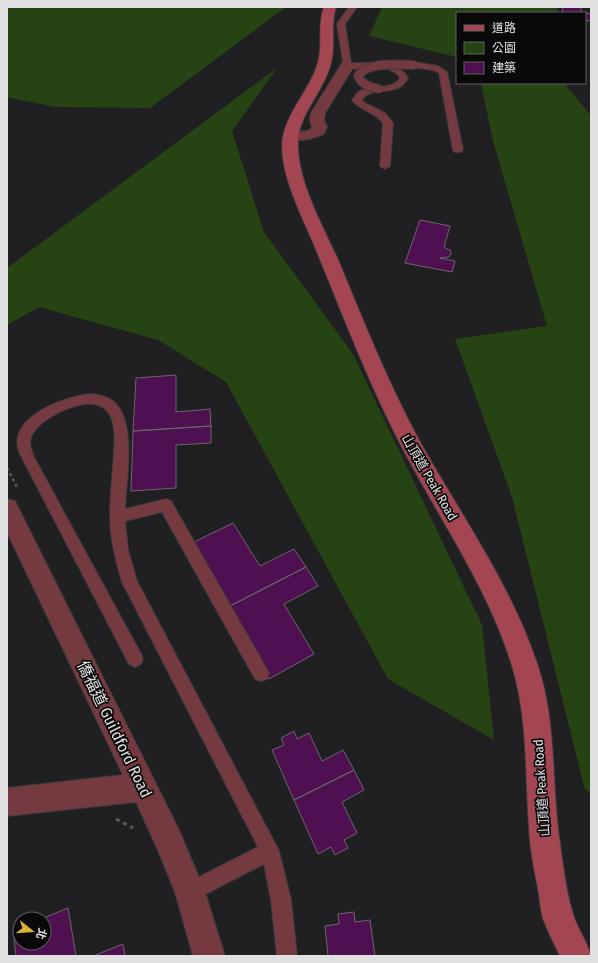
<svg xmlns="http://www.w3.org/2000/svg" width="598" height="963" font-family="'Fira Sans Condensed','Noto Sans TC',sans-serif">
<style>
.green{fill:#264413}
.building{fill:#4f1052;stroke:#6a686a}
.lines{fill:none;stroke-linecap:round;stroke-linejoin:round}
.service-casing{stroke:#3b3a3c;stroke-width:2}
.minor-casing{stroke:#3b3a3c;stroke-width:2}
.secondary-casing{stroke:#3b3a3c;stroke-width:2}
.path-far1{stroke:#5c5b5d;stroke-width:2.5;stroke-dasharray:3 3;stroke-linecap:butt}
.path{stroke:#5c5b5d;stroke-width:3;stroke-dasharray:4 4;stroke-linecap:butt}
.service{fill:#753a40;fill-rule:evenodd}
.minor{fill:#753a40;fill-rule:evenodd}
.secondary{fill:#a44652;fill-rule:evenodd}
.service-bridge-casing{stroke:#3b3a3c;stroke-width:10;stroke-linecap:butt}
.service-bridge{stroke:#753a40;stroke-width:8}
.labels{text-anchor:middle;stroke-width:3.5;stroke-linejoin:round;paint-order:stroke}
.street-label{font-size:13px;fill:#e2e1e2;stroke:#09090a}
.near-street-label{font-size:16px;fill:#e2e1e2;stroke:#09090a}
</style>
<rect width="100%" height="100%" fill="#201f21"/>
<path class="green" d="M7 7H286L150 108 55 107 7 97Z
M382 7H558L557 13H457V57L369 36Z
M277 68 232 131 264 232 353 354 482 625 494 740 388 679 226 382 158 340 39 307 7 325V268Z
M481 83H564L591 116V793L585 790 512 497 455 339 547 326 493 141Z"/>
<path class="building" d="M563 7H581V12L591 14V21L585 20V13H562Z
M420 220 450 226 444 247 451 251V254L449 257 440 258 455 261 452 272 405 263Z
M176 375V412L210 409 211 426 133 431 136 378Z
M211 426V443L176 445V488L131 491 133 431Z
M233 523 260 566 294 549 306 567 228 607 192 543Z
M306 567 318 586 284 604 314 654 269 679 228 607Z
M294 731 297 739 309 733 322 761 343 750 354 770 294 800 272 750 284 745 281 738Z
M354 770 364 790 342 802 357 833 344 840 348 848 335 855 331 847 318 854 294 800Z
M68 908 76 956H16L13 930 20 927V943H44V919H41Z
M354 912 355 922 370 920 375 956H328L325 926 339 924 338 914Z
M123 944 125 956H93Z"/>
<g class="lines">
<defs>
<path id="service" d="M349 7H357L345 24 351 63C371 63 397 59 408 78 398 99 372 84 362 100L365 103 385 113 393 123 390 166 385 169 380 166 383 123C375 112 361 111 352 100 354 98 356 94 358 92 370 84 393 91 400 78 389 60 360 72 344 68L337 24Z
M414 62 438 66 447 72 463 150 461 152H455L453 150 439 73 433 70 411 67 410 65Z
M91 394C99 395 107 396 114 402 137 422 126 481 125 509L166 499 171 501 269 673 267 679 261 681 255 679 162 512 125 521 128 550 137 581 279 851 291 900 297 956H277L271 900 264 864 190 902 183 899 180 892 183 885 258 847 122 582C116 561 110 539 110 516 110 499 112 482 113 465 115 441 121 401 85 404 68 406 32 422 30 442 30 448 33 454 35 459L141 654 143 659 141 664 135 667 129 664 19 452C7 417 65 396 91 394Z"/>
<path id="minor" d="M347 62 352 63 354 66 325 113 324 120 327 127 324 134C312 139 298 142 285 139L283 136 285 133 307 131 312 128 310 120 311 113 342 63Z
M7 499 15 501 179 830 205 892 225 956H193L175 892 157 848 136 802 7 816V788L123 775 7 532Z"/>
<path id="secondary" d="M324 7H336C330 25 336 44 331 63 324 93 296 115 298 147 299 185 324 228 339 262 364 322 388 383 419 440 460 514 511 584 538 666 557 723 551 784 560 843 563 866 566 891 573 914 577 928 587 941 591 956H560C554 944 548 931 543 919 540 909 540 899 538 889 534 869 530 849 529 828 525 774 528 718 512 666 489 590 442 523 405 453 371 389 346 323 319 257 306 223 282 182 282 146 283 114 310 92 318 62 323 44 317 25 324 7Z"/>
</defs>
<use href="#service" class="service-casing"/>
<use href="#minor" class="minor-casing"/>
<use href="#secondary" class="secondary-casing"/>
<path class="path-far1" d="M7 468 17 487"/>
<path class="path" d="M116 819 133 828"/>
<use href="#service" class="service"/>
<use href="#minor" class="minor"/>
<use href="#secondary" class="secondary"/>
<defs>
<path id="service-bridge" d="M379 89C370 87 362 85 358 76 367 61 398 65 414 65"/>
</defs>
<use href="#service-bridge" class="service-bridge-casing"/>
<use href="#service-bridge" class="service-bridge"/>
</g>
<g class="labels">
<g class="street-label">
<text transform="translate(430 477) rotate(60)" y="5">山頂道 Peak Road</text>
<text transform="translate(541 788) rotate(-94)" y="5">山頂道 Peak Road</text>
</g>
<g class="near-street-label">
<text transform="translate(115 729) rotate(64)" y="6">僑福道 Guildford Road</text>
</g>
</g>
<rect width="598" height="963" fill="none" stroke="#e2e1e2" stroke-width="16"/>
<rect x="456" y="12" width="130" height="72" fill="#09090a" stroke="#605f60"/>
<rect x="464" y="25" width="20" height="6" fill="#a44652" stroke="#605f60"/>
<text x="492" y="32" font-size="12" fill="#e2e1e2">道路</text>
<rect x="464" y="42" width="20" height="12" fill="#264413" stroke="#605f60"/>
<text x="492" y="52" font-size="12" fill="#e2e1e2">公園</text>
<rect x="464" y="62" width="20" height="12" fill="#4f1052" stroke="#605f60"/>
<text x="492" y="72" font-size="12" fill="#e2e1e2">建築</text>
<g transform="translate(32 931) rotate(107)"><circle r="19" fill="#09090a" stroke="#605f60"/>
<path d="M0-3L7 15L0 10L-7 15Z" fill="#dcb233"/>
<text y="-6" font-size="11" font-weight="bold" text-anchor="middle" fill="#e2e1e2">北</text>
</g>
</svg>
